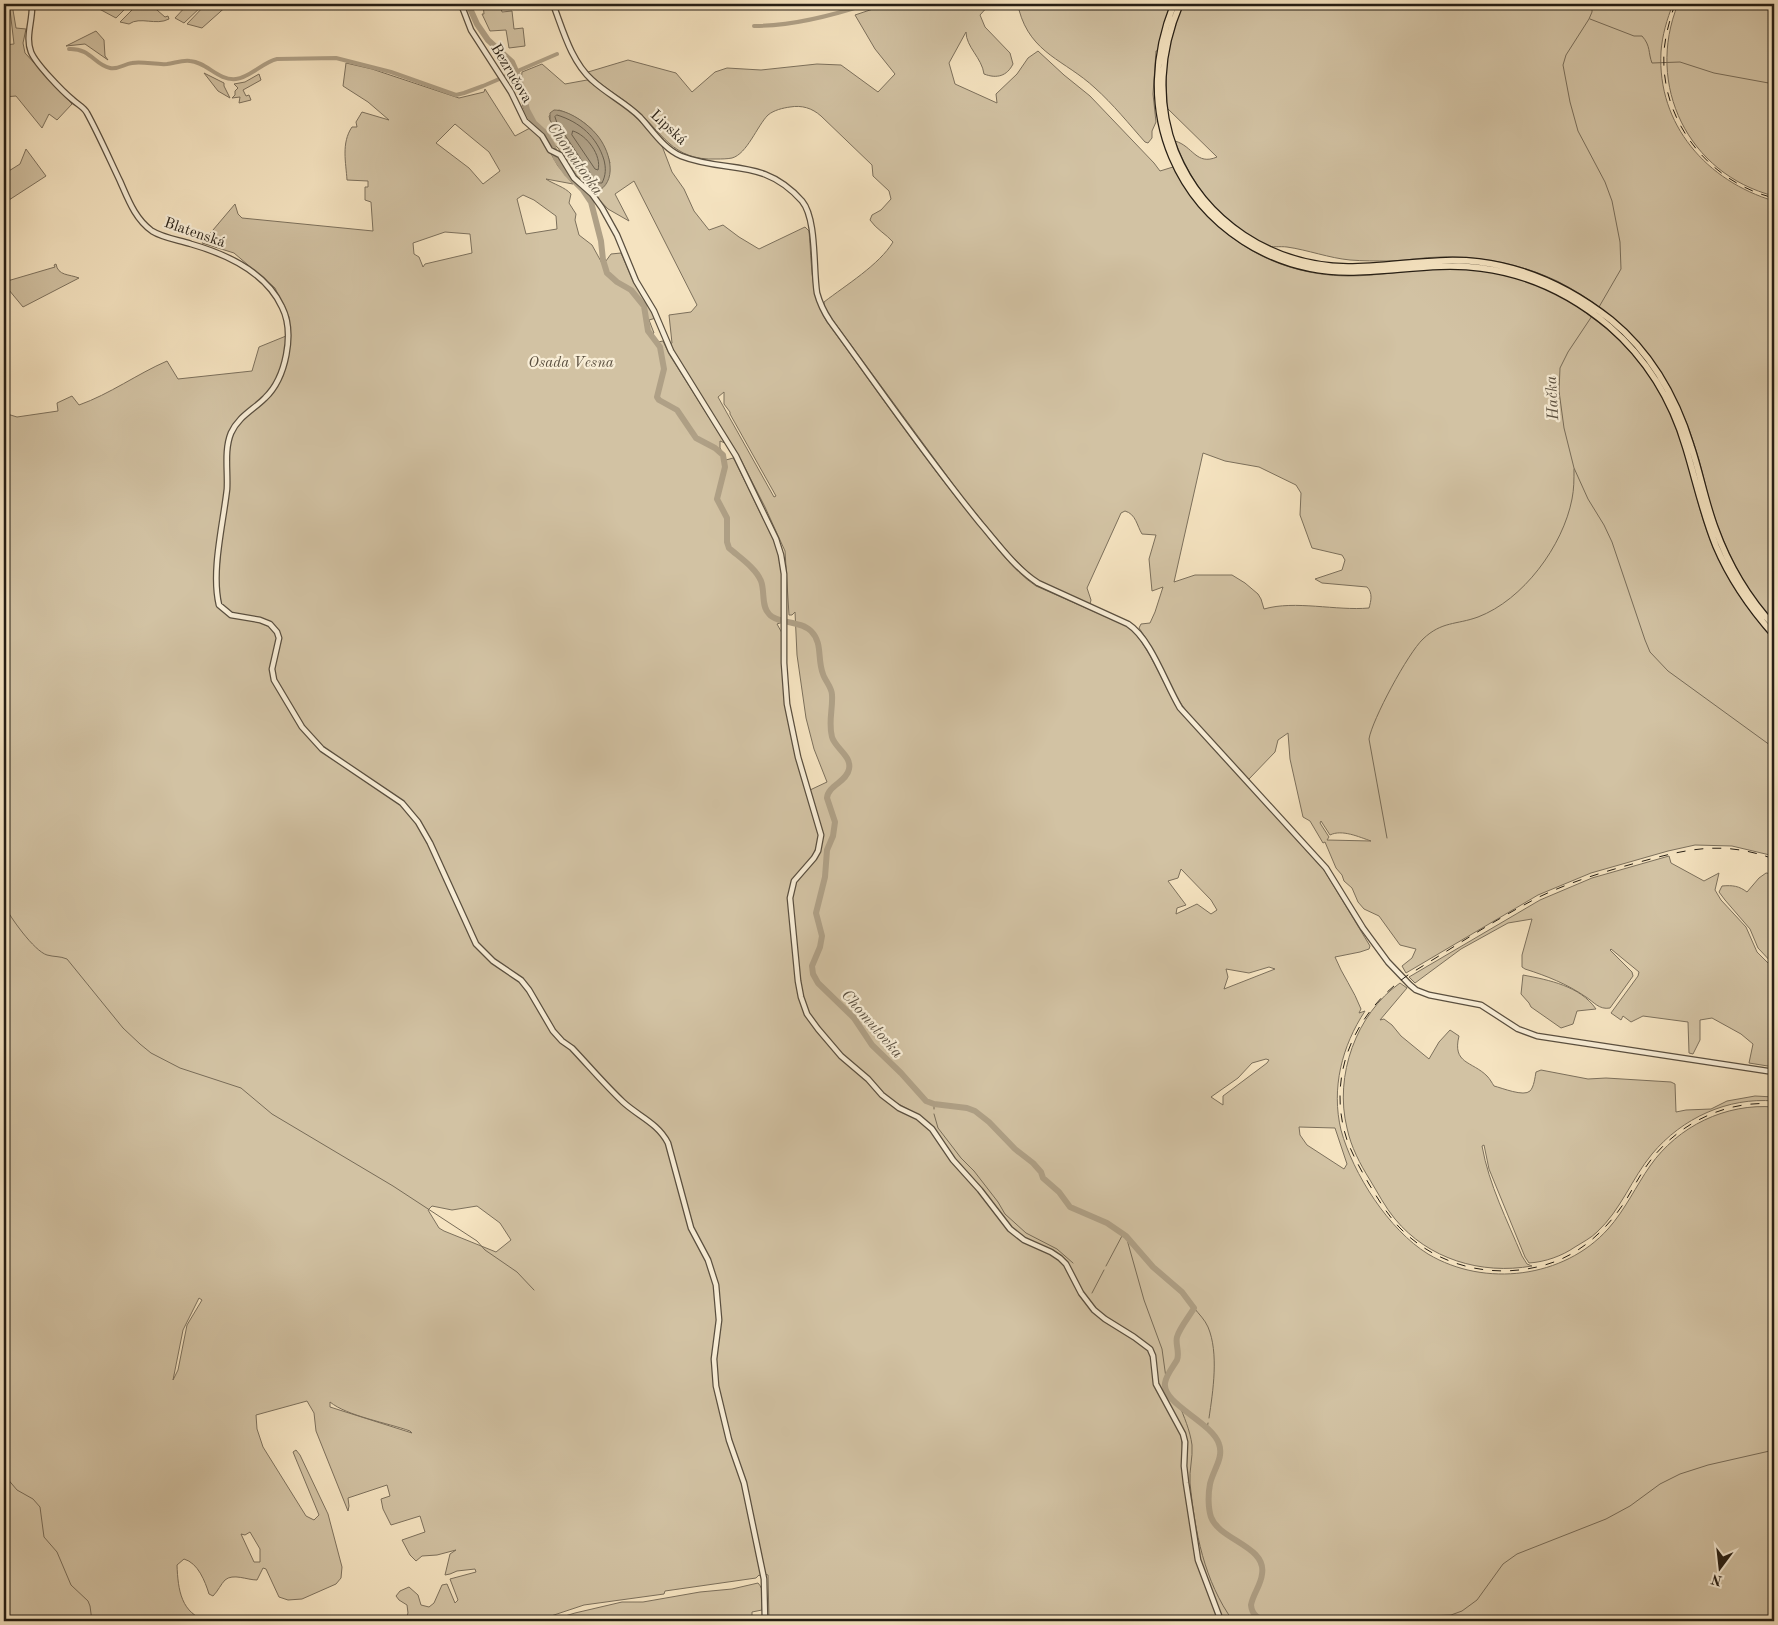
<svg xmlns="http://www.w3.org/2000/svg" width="1778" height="1625" font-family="'Old Standard TT',serif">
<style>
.green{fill:#d2c2a3;stroke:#7c705c;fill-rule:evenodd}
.water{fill:#afa086;stroke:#786c58}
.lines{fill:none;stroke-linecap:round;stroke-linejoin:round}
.shore{stroke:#6a5f4d;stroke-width:1}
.stream{stroke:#786c58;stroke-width:1}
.canal{stroke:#afa086;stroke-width:4}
.river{stroke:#afa086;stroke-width:6}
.tertiary-casing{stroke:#5a4f3f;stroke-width:7}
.trunk-casing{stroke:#261e14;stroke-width:8}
.tertiary{stroke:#f8edd6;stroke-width:4.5}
.trunk{stroke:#f5e3c0;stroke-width:5.5}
.rail{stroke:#261e14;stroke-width:1;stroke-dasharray:9 9;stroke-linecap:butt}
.labels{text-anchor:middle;stroke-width:4.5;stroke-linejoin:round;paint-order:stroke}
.street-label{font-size:15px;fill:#261e14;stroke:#f8edd6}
.park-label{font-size:15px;font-style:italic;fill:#5a4f3f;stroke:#f8edd6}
.water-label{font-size:16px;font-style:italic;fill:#5d5242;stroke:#f8edd6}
</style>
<rect width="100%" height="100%" fill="#f5e3c0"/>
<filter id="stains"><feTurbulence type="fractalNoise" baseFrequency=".004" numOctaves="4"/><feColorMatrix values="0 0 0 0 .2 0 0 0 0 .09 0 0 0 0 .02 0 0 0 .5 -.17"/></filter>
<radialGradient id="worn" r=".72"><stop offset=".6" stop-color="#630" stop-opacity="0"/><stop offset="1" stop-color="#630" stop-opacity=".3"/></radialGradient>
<path class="green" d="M12 4 16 28 26 29 23 43 25 53 72 104 57 120 49 114 42 128 16 96 4 97V45L14 44 10 10 13 9Z
M90 4H130L116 18Z
M138 4H150L165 17 168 16 169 19C156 26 140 16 129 24L120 22Z
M188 4 192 7 195 4H204L184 23 175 18Z
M206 4H229L202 28 187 24Z
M483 4H500L502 12 512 11 514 29 523 28 525 46 509 48 506 30 490 31 482 14H484Z
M888 4H990L980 15 985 27 1010 53 1013 64C1007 76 997 79 984 74 982 58 966 47 966 32L949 63 955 84 997 103 996 94 1017 74 1028 58 1038 51 1064 75 1090 96 1154 163 1160 171 1173 167C1209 234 1270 275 1348 276 1378 276 1408 270 1438 269 1479 267 1521 276 1558 295 1569 300 1580 308 1590 316 1637 350 1664 390 1682 445 1693 479 1699 514 1713 547 1728 582 1749 612 1774 640V856L1732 846 1695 845 1668 851 1591 873 1538 895 1406 973 1402 966 1412 958 1416 949 1400 945 1379 916 1364 909 1358 902 1352 888 1344 881 1342 875 1336 868 1325 842 1323 843 1310 821 1303 817 1290 759 1288 733 1278 740 1275 752 1249 779C1226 755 1201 732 1182 705 1165 681 1157 652 1139 628L1141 624 1150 623 1155 612 1163 587 1152 591 1149 559 1156 535 1142 534C1137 526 1136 514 1125 511L1121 513 1087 588 1091 600 1090 604 1039 581 1031 575 1008 552 964 499 832 319 824 306V302C846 285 879 265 893 242 886 234 876 229 870 220L872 215 881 210 891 199 889 191 873 176 872 165 821 116C812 108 802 105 790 107 783 108 774 110 768 115 757 126 747 154 732 158 727 159 721 159 717 159 671 161 663 132 633 107 618 95 601 86 588 72L628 60 676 73 692 92 715 72 727 68 761 70 817 64 841 65 878 92 895 74 875 49 855 15ZM1203 453 1225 461 1259 467 1296 485 1301 493 1300 515 1312 548 1342 555 1345 560 1342 570 1315 579 1322 583 1367 587C1373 593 1371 601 1369 608 1336 611 1295 600 1264 609L1261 599 1258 594 1245 583 1232 575H1195L1174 582ZM1321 821 1330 835C1342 829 1359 837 1371 841L1327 840 1329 837 1320 823Z
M1022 4H1673C1667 19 1662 36 1661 52 1657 125 1707 181 1774 201V622C1744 589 1724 548 1711 506 1705 485 1701 464 1694 444 1671 371 1625 315 1557 281 1521 264 1480 256 1440 257 1423 257 1406 261 1389 261 1376 261 1363 261 1350 260 1329 258 1308 250 1287 247 1280 246 1272 248 1266 245 1222 226 1191 184 1175 141 1193 146 1196 166 1217 157L1167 108 1166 74 1168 50 1156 51 1153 94 1156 122 1152 131V138L1148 143 1145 142C1129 124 1113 104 1095 88 1065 60 1031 54 1019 10Z
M1678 4H1774V196C1688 174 1645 85 1678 4Z
M96 31 104 40 105 56 108 60 85 44 66 46Z
M346 63 372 69 459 98 484 92 485 89 515 136 530 128 541 136 558 166 573 184 546 179C553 184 565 187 571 194L569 203 576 214 575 220 579 235 592 245 603 265 611 254 621 253 634 283 656 318 649 320 654 333 650 336 658 342 663 341 669 354 725 443 720 441V448L726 460 733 458 735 461 777 547 782 576 783 622 777 624 782 633 785 704 788 720 820 835 813 857 793 881 788 898 796 981 806 1015 817 1030 867 1080 881 1096 917 1118 931 1130 952 1161 979 1191 1009 1230 1023 1241 1051 1253 1060 1259 1065 1265 1080 1293 1093 1311 1134 1338 1149 1350 1151 1356 1155 1385 1181 1435 1196 1560 1220 1621H769L768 1575 765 1574 751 1513 731 1440 718 1385 716 1359 721 1320 717 1284 692 1227 670 1142C660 1122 640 1115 624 1101 606 1084 590 1064 573 1046L563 1040 554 1030 522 979 494 960 478 943 431 842 403 802 323 748 304 726 275 679 274 669 280 638 271 623 232 613 221 605 218 583 229 452 232 435 238 423 267 399 277 386 284 371 289 317 275 288 234 253 202 243 235 204 238 214 242 218 373 231 371 202 365 200V187H368V181L347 180C346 163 341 143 352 127H357L356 122 362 112 389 120 368 102 343 86ZM455 124 489 152 500 171 483 184 469 168 436 143ZM523 195 534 200 556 216 557 229 526 234 517 199ZM445 232 470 234 472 253 425 264 423 267 419 257 414 254 413 243Z
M542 64 565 84 587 80 632 113 662 146 672 172 684 189 694 211 709 230 723 225 739 237 759 249 805 227 809 231C812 264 810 294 827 322 876 389 923 458 976 522 994 544 1012 570 1036 586L1127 626C1147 640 1164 687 1178 709L1324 870 1370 946 1369 949 1360 952 1335 957C1342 975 1354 990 1361 1009L1359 1013 1365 1011C1342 1046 1331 1088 1341 1130 1353 1174 1389 1230 1428 1254 1485 1288 1564 1278 1608 1229 1625 1210 1636 1186 1650 1166 1678 1126 1726 1103 1774 1107V1621H1223L1199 1560 1186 1466V1442L1157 1384 1153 1352 1095 1309 1082 1292 1068 1264 1025 1239 1011 1228 954 1159 933 1128 919 1115 891 1100 842 1054 812 1019 805 1004 799 980 791 898 796 882 816 858 823 835 810 790 827 782 814 749 806 718 797 655 795 612 792 615H789L785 551 765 507 741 460 669 345 672 343 669 315 691 312 697 305 634 181 615 194 629 221 608 209 577 176 558 148 529 119 523 107 520 93 522 72ZM559 110C587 120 602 135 610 163L590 183 550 120 549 116ZM724 392V404L730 412V414L776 496 774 497 718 397ZM1181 869 1211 900 1217 910 1211 914 1197 904 1176 914 1177 908 1186 905 1168 881 1178 878ZM1269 967 1275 969 1224 989 1228 977 1226 969 1249 973ZM1266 1059 1269 1060 1267 1063 1223 1096V1105L1211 1097 1238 1078 1252 1063ZM1299 1127 1335 1128 1347 1164 1344 1169 1307 1145 1300 1135Z
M204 73 224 83V86L230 98 218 91Z
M259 74 261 80 243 90 246 96 249 95 251 100 239 103 240 97 232 98 235 95V91L238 88 234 84 245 82Z
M26 149 46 176 9 200 4 194V174L20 164Z
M56 264C58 276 69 274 79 278L23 307 4 284V282L55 267 54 265Z
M286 336C285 359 280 384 262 399 250 409 237 417 230 431 225 442 226 474 225 488 221 524 209 572 218 606 221 610 225 614 230 616 246 623 272 616 277 638L272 680 321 751 401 805 416 823 428 843 475 945 492 962 520 981 528 991 552 1032 571 1049 623 1104 646 1120 662 1135 667 1143 689 1228 706 1261 714 1285 718 1320 712 1359 715 1386 727 1441 742 1484 762 1577 759 1575 756 1578 665 1591 664 1594 584 1605 536 1621H405L408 1613 407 1605 399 1600 396 1596 400 1591 409 1587 418 1595 421 1605 429 1607 434 1603 442 1585 447 1584 455 1603 458 1600 450 1579 476 1572 475 1569 457 1571 450 1574 445 1575 450 1554 456 1550 437 1555 422 1556 416 1561 410 1555 402 1540 425 1532 420 1516 391 1525 383 1509 381 1499 390 1496 387 1485 348 1498 349 1506 348 1511 316 1431 314 1413 307 1401 256 1415 257 1429 263 1447 306 1516 314 1520 319 1515 293 1452 296 1450 300 1455 328 1514 342 1567 341 1578 336 1584 302 1599 288 1600 279 1597 266 1569 263 1568 257 1580C247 1580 233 1573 225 1580 221 1584 218 1591 213 1596L209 1594C205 1581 198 1563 184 1559L177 1565C178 1590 181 1614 208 1621H4V413L17 417 58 411 57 403 72 396 79 405C110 394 137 374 167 361L178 379 252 371 259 347ZM432 1206 452 1210 477 1206 500 1223 511 1240 496 1252 444 1231 439 1228 428 1210ZM199 1298 202 1300 187 1325 178 1370 173 1380 183 1330ZM330 1402C347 1416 388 1423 410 1431L412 1433 330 1407ZM250 1532 260 1549V1562H254L241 1534 245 1535Z
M1669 856 1671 863 1704 881 1719 873 1715 890 1721 900 1746 927 1757 952 1774 969V1067L1749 1063 1753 1044 1741 1034 1712 1018 1700 1020V1040L1693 1054 1689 1053 1688 1022 1643 1016 1631 1022 1623 1016 1621 1020 1611 1013 1638 976 1639 972 1611 949 1610 950 1632 972 1633 976 1610 1008C1599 1010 1594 1002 1586 997 1567 984 1547 976 1525 969L1522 967V955L1532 919 1508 923 1461 949 1415 983 1409 977 1540 900 1592 878Z
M1766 873 1774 874V965L1758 948 1750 929 1725 900 1719 892 1722 886C1733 885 1739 886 1747 892L1759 878Z
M1523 975C1549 980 1580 986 1596 1009L1577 1011 1573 1024 1561 1028 1531 1007 1529 1003 1521 994Z
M1400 983 1407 988 1380 1020 1384 1019 1392 1025 1401 1036 1429 1059 1439 1042 1450 1030 1459 1036C1452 1064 1472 1061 1487 1076 1490 1079 1492 1083 1494 1086 1502 1088 1524 1097 1530 1091 1534 1087 1535 1077 1536 1072L1541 1070 1588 1079 1606 1078 1671 1082 1675 1084 1676 1112 1686 1110 1711 1109 1727 1101 1755 1096 1774 1097V1101C1728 1097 1682 1118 1652 1154 1632 1178 1621 1210 1597 1232 1591 1238 1583 1242 1575 1247 1562 1256 1545 1262 1529 1263L1525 1257 1489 1169 1484 1145 1482 1146C1489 1185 1507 1220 1522 1256L1527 1264 1532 1266C1481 1275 1428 1259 1395 1219 1385 1207 1378 1193 1370 1180 1360 1164 1351 1147 1347 1128 1334 1076 1356 1014 1400 983Z
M758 1583C765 1590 762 1600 762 1610L752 1612V1619L749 1620 548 1621 575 1613 622 1602H643L700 1592 732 1589Z"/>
<path class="water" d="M554 110C569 110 588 124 597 135 609 149 618 178 600 190L590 183 553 125 550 120V113Z"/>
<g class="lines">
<path class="shore" d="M557 115C580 122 597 137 604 160 606 168 606 175 602 183H599L594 179 557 123 555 117Z
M573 131C587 135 602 156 598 170L595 169 572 135Z"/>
<path class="stream" d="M1592 4V12L1589 19 1566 55 1563 65 1570 102 1578 131 1605 182 1612 201 1620 242 1621 269 1599 307
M1590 19 1634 36H1642C1651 46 1648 53 1652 63L1680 62 1714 73 1774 84
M1592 316 1568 352 1560 368 1559 391 1564 428 1574 468 1588 499 1604 525 1612 542 1645 640 1650 652 1668 671 1774 748
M1387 838 1369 739C1372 720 1408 653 1423 639 1442 621 1456 625 1478 617 1523 600 1563 546 1572 499 1574 489 1574 480 1574 469
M4 905C10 917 34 951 47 955 54 957 60 956 67 959L123 1028 140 1044 151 1053 180 1068 241 1088 272 1114 393 1186 477 1241 485 1250 517 1272 534 1290
M934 1104V1109
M934 1114 938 1128 961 1158 974 1171 998 1202 1005 1214 1026 1233 1057 1249 1073 1263
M1126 1236 1144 1300 1162 1349 1166 1378
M1106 1266 1123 1234
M1092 1293 1104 1270
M1194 1308C1199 1314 1205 1320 1208 1327 1219 1353 1213 1391 1209 1418
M1179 1404C1184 1417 1190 1430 1192 1445 1193 1458 1189 1470 1190 1483 1195 1532 1204 1581 1233 1621
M1207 1429 1208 1423
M4 1448 7 1457 6 1477 17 1490 33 1499 40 1507 44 1537 57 1552 71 1585 88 1601 90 1606 92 1621
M1287 1621C1310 1616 1326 1614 1349 1621
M1414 1621 1427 1616 1451 1615 1462 1611 1477 1600 1503 1564 1517 1554 1606 1519 1630 1506 1660 1484 1680 1474 1708 1465 1774 1450"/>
<path class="canal" d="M754 26C792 26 831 16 867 4
M69 49C91 48 94 65 110 68 118 70 124 64 132 63 143 61 156 65 167 64 175 63 182 60 190 61 207 62 218 81 236 79 249 78 263 62 277 59L336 58 391 72 456 95 464 93 483 86 557 54"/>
<path class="river" d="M468 4 477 24 488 40 512 62 519 78 527 110 534 123 544 132 553 146 556 158 567 174 583 190 591 202 601 241 603 260 607 273 617 282 631 290 644 306 648 331 660 347 664 369 657 397 659 400 677 410 696 438 715 448 723 455 725 467 717 499 727 518V542L729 548C739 557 756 568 761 581 765 591 761 606 769 614 777 624 800 620 811 631 823 643 817 659 823 674 825 681 832 687 832 695 833 709 828 722 832 737 835 748 852 756 849 769 847 782 828 785 827 798L835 822 833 836 827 850 825 877 816 913 822 936 820 947 812 966 813 974 818 983 854 1018 872 1045 901 1073 926 1101 934 1104 967 1108 975 1111 989 1122 1015 1149 1033 1163 1041 1172 1043 1178 1059 1192 1070 1207 1107 1223 1126 1236 1153 1267 1182 1292 1194 1308C1189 1317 1180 1327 1177 1337 1175 1344 1180 1352 1177 1360 1173 1367 1166 1375 1165 1383 1162 1404 1212 1422 1219 1444 1224 1458 1213 1470 1210 1484 1208 1494 1208 1508 1211 1517 1219 1540 1267 1546 1262 1574 1261 1585 1253 1594 1251 1605 1252 1616 1259 1619 1268 1621"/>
<defs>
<path id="tertiary" d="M32 4C33 20 25 37 31 52 36 64 62 91 73 100 77 104 84 107 87 113 99 135 109 158 120 181 128 199 135 219 152 231 163 238 179 240 191 244 226 254 266 272 282 307 295 333 286 378 265 398 253 410 238 417 231 433 224 450 228 471 227 489 223 525 211 571 219 605L231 615 260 620 270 624 277 632 279 638 272 669 274 680 302 727 322 749 402 803 418 822 430 843 476 944 493 961 521 980 529 990 553 1031 562 1041 572 1048C589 1066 605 1085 623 1102 638 1116 658 1123 668 1143L691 1228 708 1260 716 1285 719 1320 714 1359 716 1386 729 1440 744 1483 764 1579 765 1621
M461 4 471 30 511 92 525 121 542 136 550 150 560 155 574 178 592 194 602 208 617 235 636 281 654 311 671 351 736 456 776 539 781 555 784 574V663L787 704 798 757 821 835 818 851 814 858 794 881 790 898 798 981 801 997 807 1014 818 1029 841 1056 868 1079 882 1095 899 1108 918 1117 932 1129 953 1160 980 1190 1010 1229 1024 1240 1051 1252 1060 1258 1066 1264 1081 1293 1094 1310 1105 1319 1134 1337 1150 1349 1153 1356 1156 1384 1183 1434 1185 1442 1184 1466 1186 1483 1198 1560 1221 1621
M553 4C563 30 571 61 592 80 607 94 626 103 640 117 652 130 664 149 681 156 727 174 763 157 802 201 817 219 813 269 817 293 820 304 824 312 830 321 879 388 927 458 980 523 998 544 1015 568 1038 583L1128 624C1151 639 1165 683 1180 708L1326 868 1363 928 1388 962 1410 985 1416 990 1429 995 1481 1005 1518 1029 1537 1036 1774 1072"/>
<path id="trunk" d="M1174 4C1154 54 1151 107 1172 157 1202 228 1273 272 1349 272 1393 272 1437 262 1481 268 1528 274 1572 295 1609 326 1647 359 1672 400 1686 448 1696 481 1703 514 1716 546 1730 579 1750 608 1774 635
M1180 4C1160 51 1156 102 1175 151 1204 222 1272 266 1348 267 1392 267 1435 257 1479 262 1528 268 1573 290 1611 320 1650 352 1676 397 1691 446 1700 473 1705 501 1715 528 1728 564 1748 598 1774 626"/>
</defs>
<use href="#tertiary" class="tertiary-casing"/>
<use href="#trunk" class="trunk-casing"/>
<use href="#tertiary" class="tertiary"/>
<use href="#trunk" class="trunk"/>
<path class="rail" d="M1675 4C1670 19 1665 36 1664 52 1660 121 1709 182 1774 198
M1774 859C1722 840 1687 849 1636 863 1603 872 1570 882 1539 897 1494 920 1451 949 1408 975 1354 1013 1326 1076 1347 1140 1353 1156 1361 1170 1369 1184 1378 1199 1387 1214 1399 1227 1436 1266 1491 1279 1541 1266 1578 1257 1606 1231 1626 1200 1635 1185 1643 1169 1654 1156 1683 1121 1729 1100 1774 1104"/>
</g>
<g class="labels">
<g class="street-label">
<text transform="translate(512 73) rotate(59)" y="5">Bezručova</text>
<text transform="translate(669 127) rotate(43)" y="5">Lipská</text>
<text transform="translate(195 232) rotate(19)" y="5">Blatenská</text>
</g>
<g class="park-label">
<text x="571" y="367">Osada Vesna</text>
</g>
<g class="water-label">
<text transform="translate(576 158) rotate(55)" y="6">Chomutovka</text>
<text transform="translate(1551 398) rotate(-93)" y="6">Hačka</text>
<text transform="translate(873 1023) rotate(49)" y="6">Chomutovka</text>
</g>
</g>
<rect width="1778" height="1625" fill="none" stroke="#f5e3c0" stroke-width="20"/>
<rect x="5" y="5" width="1768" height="1615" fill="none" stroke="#261e14" stroke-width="2.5"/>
<rect x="10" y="10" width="1758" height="1605" fill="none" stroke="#261e14"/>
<g transform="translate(1720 1568) rotate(195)" stroke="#f8edd6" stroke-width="4" paint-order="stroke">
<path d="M0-4L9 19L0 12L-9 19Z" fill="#261e14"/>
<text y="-8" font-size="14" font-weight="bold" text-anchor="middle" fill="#261e14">N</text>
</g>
<rect width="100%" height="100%" filter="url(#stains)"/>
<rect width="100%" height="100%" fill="url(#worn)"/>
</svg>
